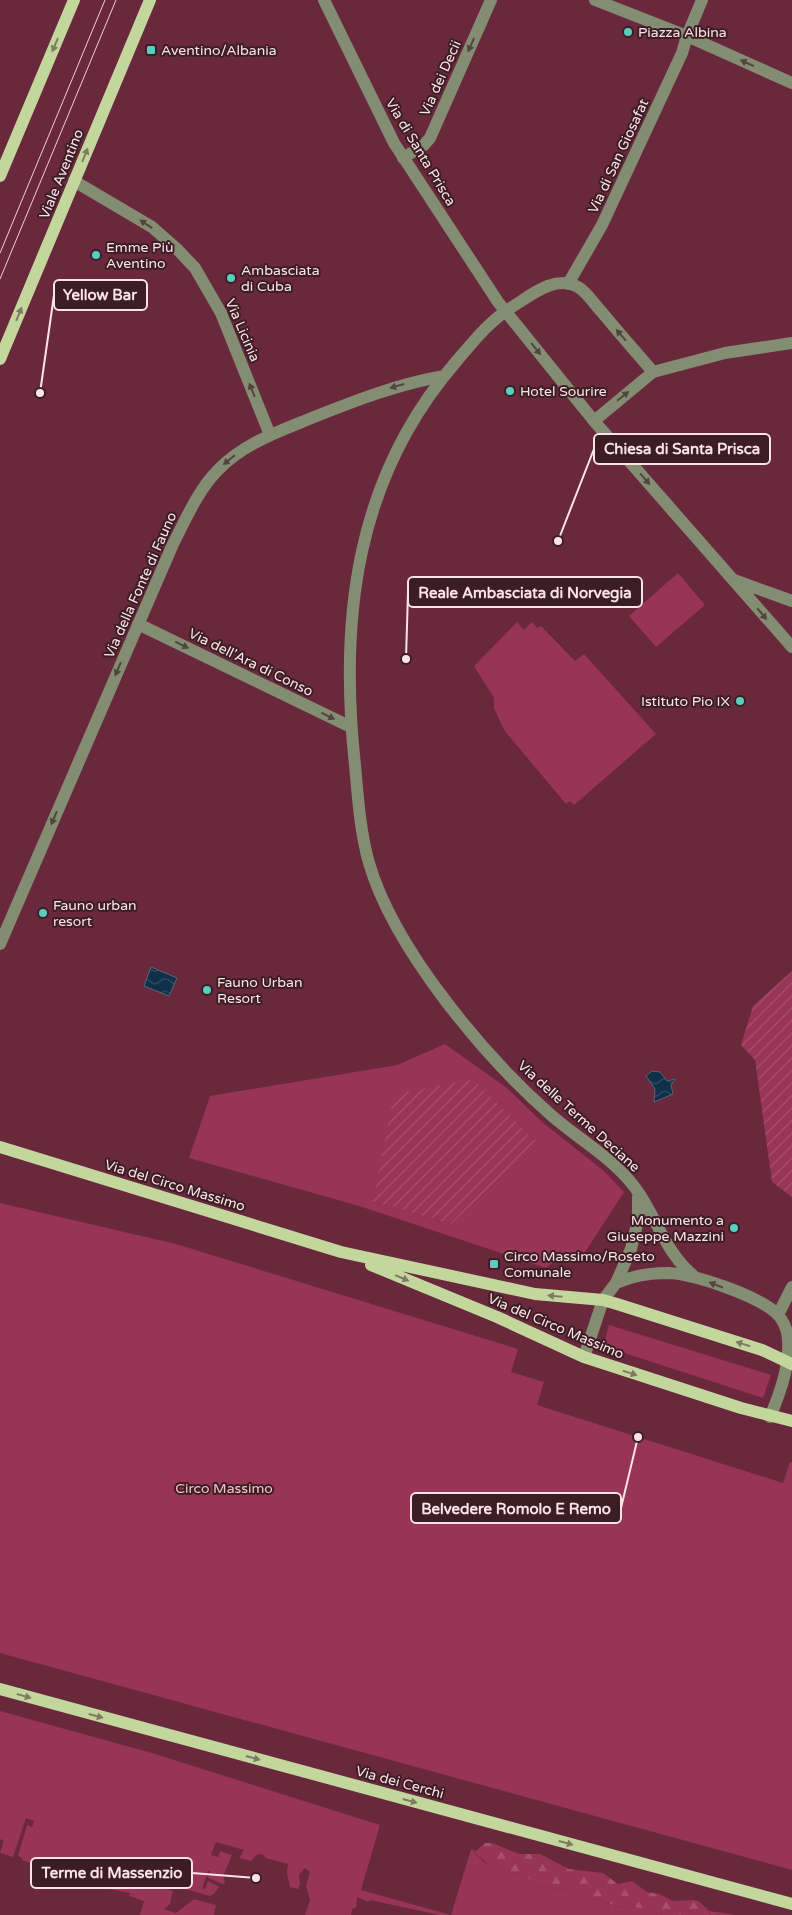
<svg xmlns="http://www.w3.org/2000/svg" width="792" height="1915" font-family="'Varela Round',sans-serif">
<style>
.green{fill:#983455;fill-rule:evenodd}
.forest{fill:url(#forest-firs)}
.garden{fill:url(#garden-furrows)}
.water{fill:url(#water-waves);stroke:#566678}
.lines{fill:none;stroke-linecap:round;stroke-linejoin:round}
.minor{stroke:#838d71;stroke-width:12}
.major{stroke:#c3d79d;stroke-width:12}
.tram{stroke:#eed0d7;stroke-width:1}
.oneway{fill:#7f7a61}
.oneway2{fill:#544440}
.poi-dot{fill:#59cebf;stroke:#3b1d25;stroke-width:2}
.labels{text-anchor:middle;stroke-width:4;stroke-linejoin:round;paint-order:stroke}
.poi-label{font-size:14px;fill:#fde3e8;stroke:#3b1d25;text-anchor:start}
.street-label{font-size:14px;fill:#fde3e8;stroke:#3b1d25}
.park-label{font-size:14px;fill:#fcc0cd;stroke:#3b1d25}
.leader{fill:none;stroke:#fde3e8;stroke-width:2}
.callout-dot{fill:#fde3e8;stroke:#3b1d25;stroke-width:2}
.callout{fill:#3b1d25;stroke:#fde3e8;stroke-width:2}
.callout-label{font-size:15px;text-anchor:middle;font-weight:bold;fill:#fde3e8}
</style>
<defs>
<pattern id="forest-firs" width="22" height="20" patternUnits="userSpaceOnUse" patternTransform="scale(1.25)"><rect width="22" height="20" fill="#983455"/><path d="M5 1l3.5 6h-7zM16 11l3.5 6h-7z" fill="#a7516d"/></pattern>
<pattern id="garden-furrows" width="10" height="10" patternUnits="userSpaceOnUse" patternTransform="scale(1.25)"><rect width="10" height="10" fill="#983455"/><path d="M-1 1l2-2M0 10L10 0M9 11l2-2" fill="none" stroke="#a7516d"/></pattern>
<pattern id="water-waves" width="16" height="10" patternUnits="userSpaceOnUse" patternTransform="scale(1.25)"><rect width="16" height="10" fill="#0f3048"/><path d="M0 5q4-4 8 0t8 0" fill="none" stroke="#334e62"/></pattern>
</defs>
<rect width="100%" height="100%" fill="#69283c"/>
<path class="green" d="M678 573 705 605 656 647 629 616Z
M517 622 524 630 532 622 537 628 541 626 575 661 584 654 656 734 574 805 570 801 566 804 504 730 494 708V698L474 666Z
M445 1044 507 1088 542 1122 604 1171 624 1192 582 1257C569 1257 556 1259 546 1268L359 1206 189 1158 210 1096 397 1065ZM473 1079 539 1144 451 1224 373 1202Z
M0 1203 176 1244 518 1349 511 1372 544 1382 537 1405 783 1483 790 1462H792V1870L0 1653Z
M609 1325 771 1375 763 1398 603 1346Z
M0 1711 152 1753 380 1825 361 1890 451 1915 471 1849 485 1863 502 1870 522 1874 539 1886 570 1890 616 1906 640 1908 662 1915H439L370 1900 368 1902 357 1897 356 1908H353L351 1915H305L310 1900 306 1886 310 1872 305 1868 299 1875 300 1884 298 1889 290 1887 287 1873 288 1864 266 1858 262 1854 256 1855 251 1861 239 1858 244 1850 216 1842 211 1855 218 1857 220 1851 232 1855 223 1876 225 1882 223 1884 208 1878 210 1871H208L202 1889H205L208 1881 219 1887 214 1894 210 1896 167 1884 166 1889 173 1891 170 1904 164 1909 176 1913 194 1899 216 1905 214 1915H140L144 1901 129 1896 130 1893 110 1889 111 1885 98 1880 95 1885 84 1880 85 1878 65 1874 66 1871 51 1870 50 1864 37 1860 35 1865 22 1860V1858L18 1856 27 1825 32 1827 34 1821 26 1818 13 1857 0 1853 4 1841 0 1839Z"/>
<path class="forest" d="M485 1843H492L519 1854H540L569 1869 603 1873 618 1884 632 1881 647 1892 659 1894 673 1901 694 1900 700 1902 709 1911 736 1915H662L640 1908 616 1906 570 1890 539 1886 522 1874 492 1868 471 1849 476 1851Z"/>
<path class="garden" d="M792 971V1197L772 1182 755 1060 741 1045 753 1006Z
M473 1079 539 1144 451 1224 373 1202 394 1094Z"/>
<path class="water" d="M151 967 177 978 169 996 144 986Z
M652 1071 660 1072 667 1081 675 1079 671 1085 673 1094 654 1102 655 1089 646 1076Z"/>
<g class="lines">
<path class="minor" d="M324 0 394 143 498 302 594 421 792 647
M595 0 687 36 702 0
M403 158 424 145 430 138 491 0
M74 181 152 227 177 249 195 268 221 313 270 435
M568 284 602 225 682 53 687 36 792 83
M653 372C636 352 618 332 601 311 594 304 587 292 578 287 555 274 530 296 512 307 489 321 472 343 455 363 356 478 339 618 355 765 358 798 360 831 369 863 394 949 485 1057 551 1115 576 1137 606 1154 628 1179 655 1209 662 1251 695 1277
M594 421 653 372 725 353 792 343
M734 580 792 601
M138 624 351 727
M0 944 173 544C186 519 198 490 218 470 244 443 280 431 314 417 357 400 398 384 444 376
M616 1283C632 1276 650 1273 668 1273 695 1274 755 1295 775 1312 781 1317 785 1325 787 1332 792 1360 781 1391 770 1417
M778 1315 792 1287
M584 1357 603 1300 616 1283 631 1249 638 1220V1197"/>
<path class="major" d="M0 176 74 0
M0 359 150 0
M0 1147 341 1252 535 1294 603 1300 617 1304 762 1350 792 1364
M371 1265 497 1317 584 1357 741 1408 792 1421
M0 1689 792 1904"/>
<path class="tram" d="M0 253 105 0
M0 279 116 0"/>
</g>
<defs><path id="oneway-solid" d="M-6-.8H1V-3.2L6.5 0L1 3.2V.8H-6Z" transform="scale(1.25)"/></defs>
<g class="oneway">
<use href="#oneway-solid" transform="translate(55 45) rotate(113)"/>
<use href="#oneway-solid" transform="translate(85 155) rotate(-68)"/>
<use href="#oneway-solid" transform="translate(19 314) rotate(-68)"/>
<use href="#oneway-solid" transform="translate(402 1278) rotate(23)"/>
<use href="#oneway-solid" transform="translate(555 1296) rotate(-175)"/>
<use href="#oneway-solid" transform="translate(743 1344) rotate(-162)"/>
<use href="#oneway-solid" transform="translate(630 1373) rotate(18)"/>
<use href="#oneway-solid" transform="translate(24 1696) rotate(16)"/>
<use href="#oneway-solid" transform="translate(96 1716) rotate(15)"/>
<use href="#oneway-solid" transform="translate(253 1758) rotate(15)"/>
<use href="#oneway-solid" transform="translate(410 1801) rotate(15)"/>
<use href="#oneway-solid" transform="translate(566 1843) rotate(15)"/>
</g>
<g class="oneway2">
<use href="#oneway-solid" transform="translate(471 45) rotate(114)"/>
<use href="#oneway-solid" transform="translate(747 63) rotate(-156)"/>
<use href="#oneway-solid" transform="translate(146 224) rotate(-146)"/>
<use href="#oneway-solid" transform="translate(621 335) rotate(-131)"/>
<use href="#oneway-solid" transform="translate(536 349) rotate(51)"/>
<use href="#oneway-solid" transform="translate(397 386) rotate(164)"/>
<use href="#oneway-solid" transform="translate(252 390) rotate(-112)"/>
<use href="#oneway-solid" transform="translate(623 396) rotate(-39)"/>
<use href="#oneway-solid" transform="translate(229 460) rotate(141)"/>
<use href="#oneway-solid" transform="translate(645 479) rotate(49)"/>
<use href="#oneway-solid" transform="translate(762 614) rotate(50)"/>
<use href="#oneway-solid" transform="translate(182 645) rotate(26)"/>
<use href="#oneway-solid" transform="translate(118 669) rotate(113)"/>
<use href="#oneway-solid" transform="translate(328 716) rotate(26)"/>
<use href="#oneway-solid" transform="translate(54 818) rotate(113)"/>
<use href="#oneway-solid" transform="translate(716 1285) rotate(-159)"/>
</g>
<g class="poi-dot">
<circle cx="628" cy="32" r="5"/>
<rect x="146" y="45" width="10" height="10" rx="2.5"/>
<circle cx="96" cy="255" r="5"/>
<circle cx="231" cy="278" r="5"/>
<circle cx="510" cy="391" r="5"/>
<circle cx="740" cy="701" r="5"/>
<circle cx="43" cy="913" r="5"/>
<circle cx="207" cy="990" r="5"/>
<circle cx="734" cy="1228" r="5"/>
<rect x="489" y="1259" width="10" height="10" rx="2.5"/>
</g>
<g class="labels">
<g class="poi-label">
<text x="638" y="37">Piazza Albina</text>
<text x="161" y="55">Aventino/Albania</text>
<text x="106" y="252">Emme Più<tspan x="106" dy="16">Aventino</tspan></text>
<text x="241" y="275">Ambasciata<tspan x="241" dy="16">di Cuba</tspan></text>
<text x="520" y="396">Hotel Sourire</text>
<text x="730" y="706" text-anchor="end">Istituto Pio IX</text>
<text x="53" y="910">Fauno urban<tspan x="53" dy="16">resort</tspan></text>
<text x="217" y="987">Fauno Urban<tspan x="217" dy="16">Resort</tspan></text>
<text x="724" y="1225" text-anchor="end">Monumento a<tspan x="724" dy="16">Giuseppe Mazzini</tspan></text>
<text x="504" y="1261">Circo Massimo/Roseto<tspan x="504" dy="16">Comunale</tspan></text>
</g>
<g class="street-label">
<text transform="translate(440 78) rotate(-66)" y="5">Via dei Decii</text>
<text transform="translate(421 152) rotate(59)" y="5">Via di Santa Prisca</text>
<text transform="translate(618 156) rotate(-65)" y="5">Via di San Giosafat</text>
<text transform="translate(61 174) rotate(-68)" y="5">Viale Aventino</text>
<text transform="translate(243 330) rotate(67)" y="5">Via Licinia</text>
<text transform="translate(140 585) rotate(-66)" y="5">Via della Fonte di Fauno</text>
<text transform="translate(251 662) rotate(26)" y="5">Via dell'Ara di Conso</text>
<text transform="translate(579 1116) rotate(42)" y="5">Via delle Terme Deciane</text>
<text transform="translate(175 1185) rotate(17)" y="5">Via del Circo Massimo</text>
<text transform="translate(556 1326) rotate(23)" y="5">Via del Circo Massimo</text>
<text transform="translate(400 1782) rotate(15)" y="5">Via dei Cerchi</text>
</g>
<g class="park-label">
<text x="224" y="1493">Circo Massimo</text>
</g>
</g>
<path class="leader" d="M40 393L54 295M558 541L594 449M406 659L408 592M638 1437L621 1508M256 1878L192 1873"/>
<g class="callout-dot">
<circle cx="40" cy="393" r="5"/>
<circle cx="558" cy="541" r="5"/>
<circle cx="406" cy="659" r="5"/>
<circle cx="638" cy="1437" r="5"/>
<circle cx="256" cy="1878" r="5"/>
</g>
<g class="callout">
<rect x="54" y="280" width="93" height="30" rx="5"/>
<rect x="594" y="434" width="176" height="30" rx="5"/>
<rect x="408" y="577" width="234" height="30" rx="5"/>
<rect x="411" y="1493" width="210" height="30" rx="5"/>
<rect x="31" y="1858" width="161" height="30" rx="5"/>
</g>
<g class="callout-label">
<text x="100" y="300">Yellow Bar</text>
<text x="682" y="454">Chiesa di Santa Prisca</text>
<text x="525" y="598">Reale Ambasciata di Norvegia</text>
<text x="516" y="1514">Belvedere Romolo E Remo</text>
<text x="112" y="1878">Terme di Massenzio</text>
</g>
</svg>
